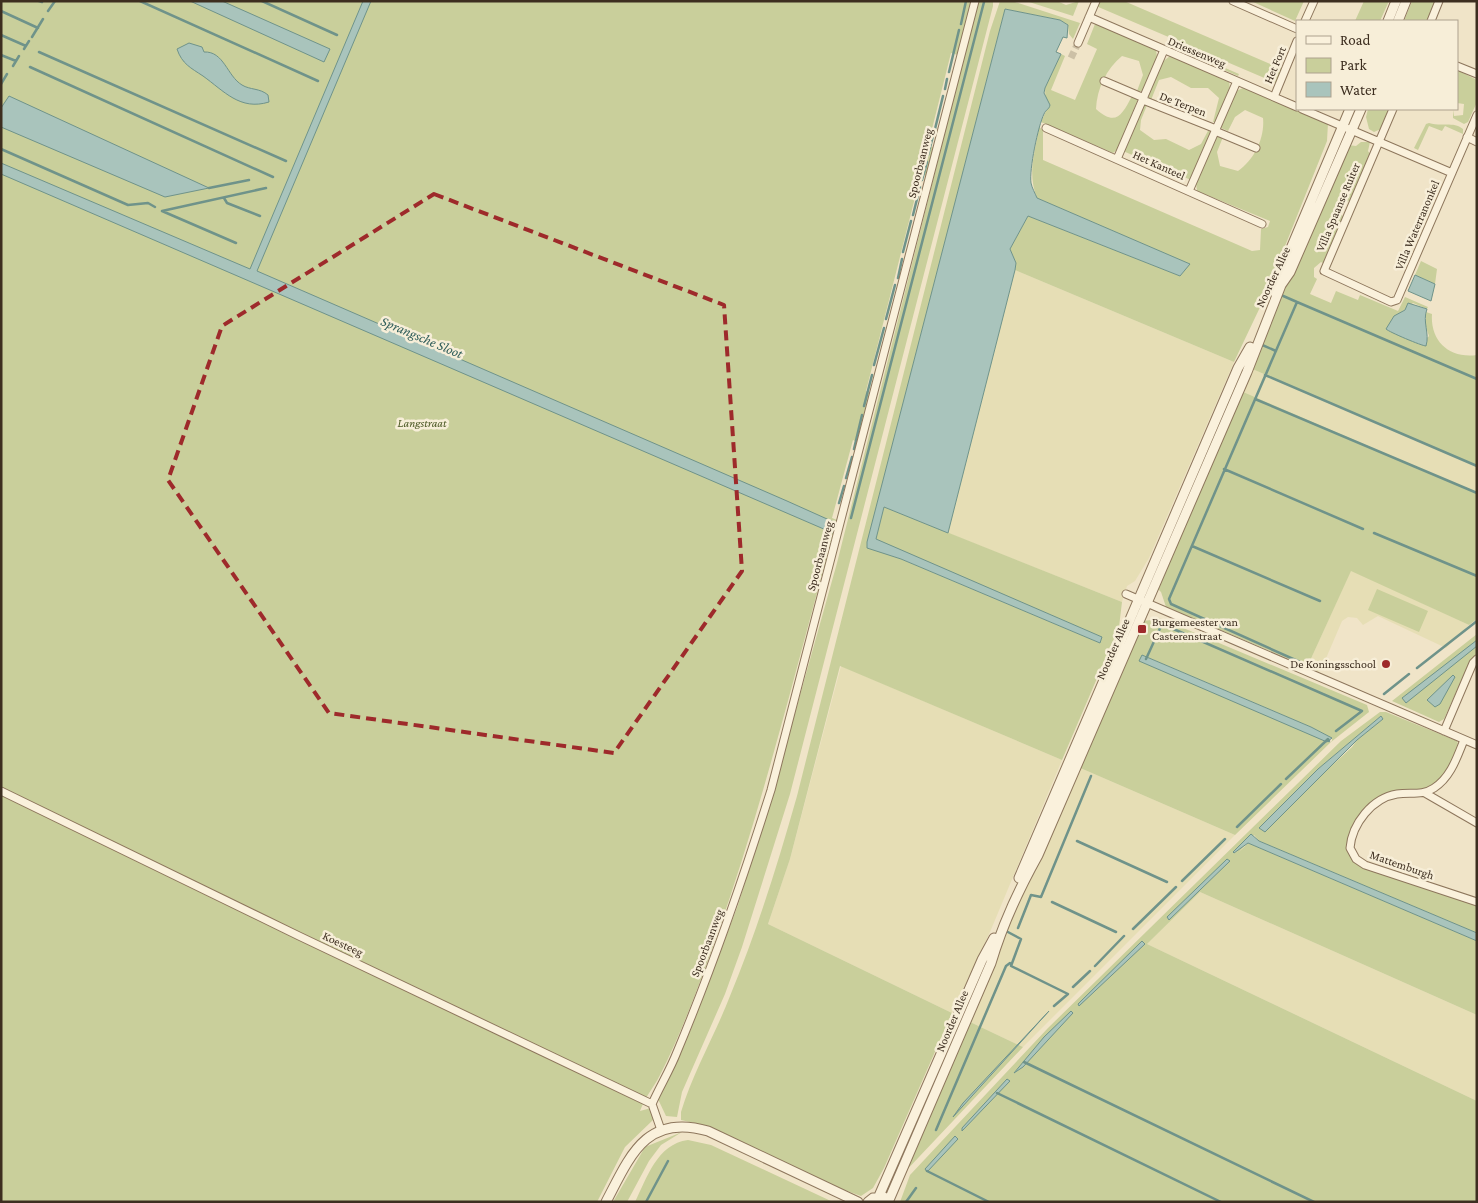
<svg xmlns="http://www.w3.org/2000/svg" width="1478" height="1203" font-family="'Crimson Pro',serif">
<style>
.farmland{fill:#e6deb5}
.green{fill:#c9cf9b;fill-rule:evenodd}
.water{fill:#a9c4bc;stroke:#6f938a}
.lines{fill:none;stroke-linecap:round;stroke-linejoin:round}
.stream{stroke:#6f938a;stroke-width:2.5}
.minor-tunnel{stroke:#ccc0a6;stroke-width:7;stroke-dasharray:7 3.5;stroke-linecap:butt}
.minor-casing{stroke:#8d765c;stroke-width:9}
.tertiary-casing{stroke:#8d765c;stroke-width:11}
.minor{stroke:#faf1dc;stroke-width:7}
.tertiary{stroke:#faf1dc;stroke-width:9}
.marked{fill:none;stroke:#9e2a2b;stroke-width:4;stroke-dasharray:10 6;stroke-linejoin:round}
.poi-dot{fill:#9e2a2b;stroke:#f7eed8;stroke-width:2}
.labels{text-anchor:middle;stroke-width:5;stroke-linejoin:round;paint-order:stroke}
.street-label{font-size:12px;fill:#3d2e20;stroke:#f7eed8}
.park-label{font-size:12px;font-style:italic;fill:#4d5a26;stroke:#f7eed8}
.poi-label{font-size:12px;fill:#3d2e20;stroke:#f7eed8;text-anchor:start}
.water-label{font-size:14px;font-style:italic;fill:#2f5d5a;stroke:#f7eed8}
</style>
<rect width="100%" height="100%" fill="#f0e4c8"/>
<path class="farmland" d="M1015 270 1234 362 1149 558 1135 581 1127 586 1122 602 948 533Z
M1250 368 1477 466V493L1241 391Z
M1351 570 1469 625 1446 648 1378 616 1363 625 1357 618 1348 617 1342 621 1321 670 1318 672 1310 668 1309 663Z
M841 666 1062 760 990 932 952 1013 768 924 790 859Z
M1078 767 1235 835 1023 1047 968 1021Z
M1200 892 1477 1015V1101L1147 944Z"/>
<path class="green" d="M1 1H971L958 55 951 53 928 145 934 148 927 176 921 174 866 391 871 394 859 443 853 440 832 518 837 520C798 659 765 799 717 935 701 980 682 1032 660 1075 653 1089 646 1095 640 1111L651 1108 654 1113 653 1120 625 1147 597 1202H1Z
M978 1H993V6L790 794 742 947 725 994 682 1092 677 1117 666 1116 657 1097 691 1029 738 905 778 774 837 563Z
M1000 1H1012L1080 23 1073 39 1069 34 1068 25 1060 20 1005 9 870 532 869 549H875L901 559 1100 643 1101 637 878 541 876 539 884 507 1122 602 1119 627 1062 760 840 666 790 859 768 924 952 1013 884 1168 873 1188 861 1196 833 1186 703 1125 681 1120V1112C693 1072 715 1035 730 996 757 931 778 863 797 796L990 31Z
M1026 1H1057L1066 5 1079 1 1073 16Z
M1098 1H1124L1282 69 1276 83 1096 6Z
M1251 1H1304L1295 21Z
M1364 1H1389L1380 21H1355Z
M1412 1H1437L1428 21H1404Z
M1095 24 1156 50 1157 57 1142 91H1137L1143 75 1139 61 1122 56C1106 69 1097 89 1096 109 1116 127 1122 115 1132 96L1138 99 1118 149 1113 153 1041 122 1046 111 1045 88 1061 54 1065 56 1051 90 1075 100 1097 49 1087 44Z
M1168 43 1239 74 1238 76 1167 45Z
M1170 56 1229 81 1230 89 1217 122H1213L1219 98 1208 88H1191L1171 77 1159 80 1151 100 1148 97 1161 63Z
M1457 70 1477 80V102L1468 122 1464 124 1453 118V110L1454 116 1463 115 1464 104 1457 103Z
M1243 88 1328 123 1327 141 1263 301 1234 362 1015 270 1016 263 1010 249 1028 216 1180 276 1189 264 1037 198C1027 173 1035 153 1039 127L1043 130V160L1252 251 1260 250 1261 229 1268 227 1270 221 1197 191 1196 183 1218 135 1223 137 1217 152 1220 166 1238 171C1254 160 1265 138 1263 118L1245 110 1235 117 1228 131 1221 128 1236 91Z
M1143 104 1147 105 1141 120 1140 130 1154 140 1166 139 1189 150 1201 144 1209 129 1212 131 1191 180 1123 151Z
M1368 109H1390L1381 129 1374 132 1369 129 1366 117Z
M1429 123C1441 127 1453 121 1463 129V134L1445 126 1442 131 1429 126 1418 150 1414 148 1426 124Z
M1361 142H1370L1368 151 1370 154 1350 200 1342 205 1341 215 1343 216 1323 263 1321 262 1314 268V277L1317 279 1310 294 1331 303 1336 291 1358 300 1360 295 1398 311 1405 297 1428 307 1427 309 1413 303 1398 315 1400 336 1408 337 1421 345 1429 336 1426 327V312L1432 314C1430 341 1449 359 1477 355V466L1250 368 1348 145 1356 146Z
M1421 261 1437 269 1435 284 1415 275Z
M1241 391 1477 493V619L1469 625 1351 571 1309 663 1301 664 1166 607 1161 592 1156 587Z
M1377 589 1428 611 1419 632 1368 610Z
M1157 617 1367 705 1369 712 1331 742 1235 835 1078 767 1142 621 1151 620ZM1142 655 1311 727 1332 738V742H1327Z
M1477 634V657L1470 661 1444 719 1439 722 1392 701Z
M1380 712H1386L1457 741 1458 744C1454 760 1446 777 1432 786 1419 794 1405 787 1391 792 1380 795 1375 803 1367 811 1350 829 1338 844 1359 866L1477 905V933L1259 841 1254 835 1239 852 1248 843 1477 941V1015L1200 892 1147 944 1477 1101V1202H900L910 1175 1048 1028 1341 741ZM1381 716 1383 719 1357 740 1352 747 1262 830 1259 828 1318 769Z
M968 999 972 1001 920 1121 916 1119Z
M968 1021 1023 1047 901 1176Z
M682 1132 661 1145 649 1161 627 1202H613L645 1147Z
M688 1140 711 1145 833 1202H635C647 1178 657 1144 688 1140Z"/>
<path class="water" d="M190 1H222L330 49 324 62Z
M363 1H371L257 271 787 501 836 523 833 533 1 174V163L250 269Z
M1005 9 1060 20 1068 25 1067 38 1063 37 1056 52 1061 54 1045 88 1044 93 1050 105C1049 110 1046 109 1044 114 1038 126 1029 170 1031 183 1032 188 1035 193 1037 198L1190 264 1180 276 1028 216 1010 249 1016 263 1015 270 948 533 884 507 876 539 1102 637 1100 643 901 559 867 548V542Z
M189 43 202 47 204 52C224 51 227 76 242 85 250 90 260 88 268 95L269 102C240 111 224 91 203 76 191 68 182 64 177 49Z
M9 96 209 188 165 197 1 127V108Z
M1415 275 1435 284 1431 301 1408 291Z
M1408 303 1427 309C1422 322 1430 333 1426 346 1422 346 1389 332 1386 329L1394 316 1405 310Z
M1477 640V646L1406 703 1402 698Z
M1142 655 1311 727 1332 738 1327 742 1139 661Z
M1453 675 1455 677 1440 704 1435 707 1427 700Z
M1381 716 1383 719 1357 740 1265 832 1259 828 1318 769Z
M1251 834 1259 841 1477 933V941L1248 843 1234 853 1233 852Z
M1227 859 1230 861 1169 920 1167 917Z
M1142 941 1145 944 1079 1006 1078 1004Z
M1049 1011 953 1117 963 1103Z
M1071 1011 1073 1013 1023 1067 1014 1073 1044 1037Z
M1007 1079 1010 1081 962 1131V1128Z
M955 1136 958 1139 927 1172 925 1169Z"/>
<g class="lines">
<path class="stream" d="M39 1 42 2
M140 1 318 81
M262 1 337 35
M1 11 38 28
M48 11 55 1
M961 24 966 1
M1 35 26 46
M32 37 43 19
M24 49 29 41
M39 52 286 161
M1 55 16 61
M13 66 19 56
M30 67 273 177
M949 72 959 30
M1 84 7 74
M945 89 947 79
M935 129 943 96
M1 149 128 205 148 203 155 207
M928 155 933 136
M922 180 927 162
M209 188 249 180
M224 198 227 203 260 216
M913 215 920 187
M236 243 162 211 266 188
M903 252 911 221
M898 278 902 259
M1281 295 1297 302
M886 319 895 285
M1260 344 1276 351
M874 365 884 328
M1265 375 1477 466
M1255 399 1477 493
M864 406 872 375
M854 449 862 415
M1224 469 1363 529
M846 478 852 457
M839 503 844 486
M851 518 984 2
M1374 533 1477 576
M1192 546 1320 601
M1146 659 1162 624 1362 711 1336 731
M1300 662 1171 604 1169 599 1297 302 1477 379
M1417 668 1477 621
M1384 694 1409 674
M1286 779 1328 739 1329 741
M1237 827 1281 784
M1077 841 1167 882
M1182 881 1225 839
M1052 902 1116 932
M1018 928 1031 895 1041 897 1091 776
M1133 929 1176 887
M1006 931 1021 939 1011 966 1068 994 1054 1006
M1095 966 1124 936
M1073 987 1090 971
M1024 1062 1314 1202
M997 1093 1221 1202
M936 1130 1006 966 1010 963
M927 1171 989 1202
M646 1202 668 1161
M906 1202 916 1188"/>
<path class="minor-tunnel" d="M1071 58 1078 43"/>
<defs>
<path id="minor" d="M1233 1 1297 29
M1089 17 1297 107
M1305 21 1314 1
M1431 21 1439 1
M1078 43 1096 1
M1457 66 1477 74
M1104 81 1144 98
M1274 97 1297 41
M1143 100 1216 129
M1302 109 1452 173
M1393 109 1324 271 1391 302 1397 300 1477 115
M1046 128 1262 224
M1215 131 1256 148
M1467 137 1477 142
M1117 159 1164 50
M1189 191 1237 81
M1126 594 1477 745
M1444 731 1473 663 1477 659
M1464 740C1457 757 1451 777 1434 788 1422 796 1411 792 1397 794 1372 798 1352 824 1350 848L1356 859 1365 865 1477 902
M1 791 299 936 652 1104 661 1130
M1425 793 1477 823
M652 1104C660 1086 670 1070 677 1052 713 966 743 879 771 790L975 1"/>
<path id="tertiary" d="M1388 21 1396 1
M1398 21 1406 1
M1273 291 1350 109
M1019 878 1238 368 1250 347
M879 1196 982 960 994 938
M889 1200 991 963C1002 926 1019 889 1038 855L1247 372 1281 285 1290 272 1361 109
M606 1202C630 1156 646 1113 708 1131L858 1202
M868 1202 873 1198 884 1197"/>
</defs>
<use href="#minor" class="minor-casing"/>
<use href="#tertiary" class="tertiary-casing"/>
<use href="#minor" class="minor"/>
<use href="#tertiary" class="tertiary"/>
</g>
<path class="marked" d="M434 194 724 305 742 571 614 753 329 713 168 480 222 326Z"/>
<g class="poi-dot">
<rect x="1137" y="624" width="10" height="10" rx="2.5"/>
<circle cx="1386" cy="664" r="5"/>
</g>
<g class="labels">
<g class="street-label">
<text transform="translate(1197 52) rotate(23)" y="4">Driessenweg</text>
<text transform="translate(1275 65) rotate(-67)" y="4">Het Fort</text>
<text transform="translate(1183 104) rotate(21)" y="4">De Terpen</text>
<text transform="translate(920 163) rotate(-76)" y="4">Spoorbaanweg</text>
<text transform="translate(1159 165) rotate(24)" y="4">Het Kanteel</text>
<text transform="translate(1338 207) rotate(-67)" y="4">Villa Spaanse Ruiter</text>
<text transform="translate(1417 225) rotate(-67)" y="4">Villa Waterranonkel</text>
<text transform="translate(1273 277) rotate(-65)" y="4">Noorder Allee</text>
<text transform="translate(820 556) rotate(-75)" y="4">Spoorbaanweg</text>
<text transform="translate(1113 649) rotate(-66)" y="4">Noorder Allee</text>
<text transform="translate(1402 865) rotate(19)" y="4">Mattemburgh</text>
<text transform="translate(707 943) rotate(-69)" y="4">Spoorbaanweg</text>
<text transform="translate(343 944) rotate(25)" y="4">Koesteeg</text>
<text transform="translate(952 1021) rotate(-67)" y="4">Noorder Allee</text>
</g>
<g class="park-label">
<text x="422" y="427">Langstraat</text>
</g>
<g class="poi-label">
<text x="1152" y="626">Burgemeester van<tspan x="1152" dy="14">Casterenstraat</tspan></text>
<text x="1376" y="668" text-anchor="end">De Koningsschool</text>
</g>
<g class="water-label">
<text transform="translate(422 337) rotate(23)" y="5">Sprangsche Sloot</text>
</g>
</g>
<rect width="1478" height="1203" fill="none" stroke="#3d2e20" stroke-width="5"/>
<rect x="1296" y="20" width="162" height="90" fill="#f7eed8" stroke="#ada18e"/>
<rect x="1306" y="36" width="25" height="8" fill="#faf1dc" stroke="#ada18e"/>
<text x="1340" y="45" font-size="15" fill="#3d2e20">Road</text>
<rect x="1306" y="58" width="25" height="15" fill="#c9cf9b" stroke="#ada18e"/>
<text x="1340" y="70" font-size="15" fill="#3d2e20">Park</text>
<rect x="1306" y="82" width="25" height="15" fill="#a9c4bc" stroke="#ada18e"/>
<text x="1340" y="95" font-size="15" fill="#3d2e20">Water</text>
</svg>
